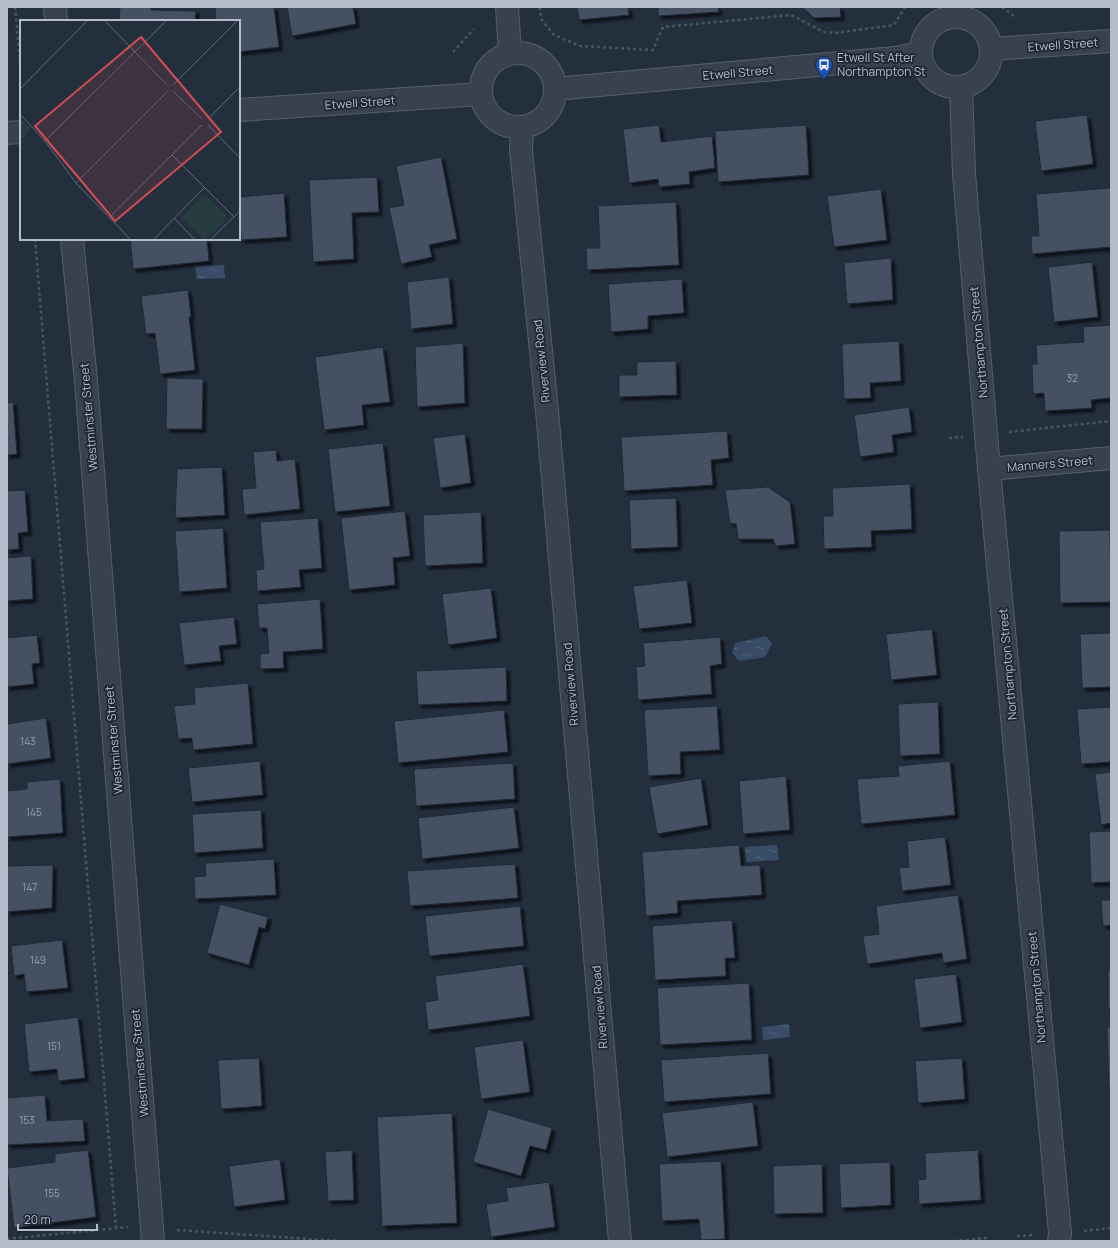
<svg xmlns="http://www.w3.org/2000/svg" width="1118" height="1248" font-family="Manrope,sans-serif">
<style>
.water{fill:url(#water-ripples)}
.building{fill:#455162;stroke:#1f2835;filter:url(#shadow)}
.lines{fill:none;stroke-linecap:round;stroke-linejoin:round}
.minor-casing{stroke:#565f6c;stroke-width:24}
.path{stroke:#44595c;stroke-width:2.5;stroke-dasharray:3 3;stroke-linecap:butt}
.minor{stroke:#38414e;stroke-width:22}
.labels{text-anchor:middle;stroke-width:3.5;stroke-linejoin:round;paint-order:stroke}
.number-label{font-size:10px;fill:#98a1af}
.street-label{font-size:12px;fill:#b4bcc9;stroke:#1d2633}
.poi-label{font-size:12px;fill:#b4bcc9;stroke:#1d2633;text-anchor:start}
.inset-road{fill:none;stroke:#5e6776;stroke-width:1}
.view{fill:#ce4d50;fill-opacity:0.15;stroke:#ce4d50;stroke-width:2}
.inset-edge{fill:none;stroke:#b4bcc9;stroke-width:2}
</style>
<defs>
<pattern id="water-ripples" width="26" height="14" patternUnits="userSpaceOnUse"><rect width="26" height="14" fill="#394c67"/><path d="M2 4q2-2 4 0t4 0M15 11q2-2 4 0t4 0" fill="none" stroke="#53647b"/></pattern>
<filter id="shadow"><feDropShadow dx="3.5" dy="3.5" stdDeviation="1" flood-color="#0009"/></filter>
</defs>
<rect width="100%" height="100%" fill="#242f3e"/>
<path class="water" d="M224 265 225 278 197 279 195 266Z
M766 636 772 644 765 657 739 661 732 653 735 643Z
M777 845 779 860 746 862 745 847Z
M789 1024 790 1037 763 1040 762 1027Z"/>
<path class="building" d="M120 7H151V10L196 11 195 21H119Z
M215 7H274L279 47 239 52V21H216Z
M287 7H353L356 24 292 36Z
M577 7H628L629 15 579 20Z
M658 7H718L719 12 658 16Z
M802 7H840L841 17 814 18Z
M1087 115 1093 164 1041 171 1035 121Z
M659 125 661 142 712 136 715 168 689 172 690 184 659 187 658 179 629 183 623 129Z
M806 125 809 175 718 182 715 131Z
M441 157 457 239 429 245 432 257 401 264 389 208 404 205 396 166Z
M377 177 379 212 352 213 354 259 313 262 309 180Z
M1111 188V247L1032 254 1031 236H1039L1036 194Z
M881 189 887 240 834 247 827 196Z
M284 193 287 237 241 240 239 197Z
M676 202 679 265 587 270 586 248H600L598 206Z
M130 239H207L209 261 133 269Z
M891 258 893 300 847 304 844 263Z
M1092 262 1098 317 1054 322 1048 267Z
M449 277 453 324 411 329 407 282Z
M682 279 684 313 648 316V329L611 332 608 284Z
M188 290 191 317H189L195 370 160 374 155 333 146 334 141 296Z
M1111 325V398L1091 400 1092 408 1045 411 1044 393 1033 394 1032 364H1037L1036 345 1084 342 1083 327Z
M899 341 901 381 870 383 871 398 844 399 842 344Z
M463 343 465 403 417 407 415 347Z
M383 347 390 402 362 405 364 425 324 430 315 357Z
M676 361 677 395 619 397V375H637V362Z
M167 378 203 379 202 429H166Z
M13 402 17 454 7 455V403Z
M909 407 912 432 892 435 894 452 860 457 854 415Z
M727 431 729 458 711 460 713 485 624 491 621 437Z
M465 434 471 483 440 488 433 438Z
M383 443 390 506 335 512 328 449Z
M276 450 277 461 295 459 300 509 244 515 242 489 256 488 253 452Z
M222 467 225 515 175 518 177 469Z
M910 484 912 529 871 531 872 547 824 549 823 516H833L832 488Z
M768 487 790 502 795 544 776 546 773 539H738L736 524 730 523 725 490Z
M25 490 28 532 18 533 19 549 7 550V491Z
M676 498 678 547 631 549 629 500Z
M405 511 410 556 393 558 395 585 349 590 341 518Z
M481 512 483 563 425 566 423 515Z
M318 518 322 568 299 570 301 587 257 591 256 570 264 569 260 522Z
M223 528 227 588 179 592 175 531Z
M1110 530 1111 602 1060 603 1059 531Z
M31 556 33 599 7 601V558Z
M687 580 692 623 639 629 633 586Z
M491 588 497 638 448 645 442 594Z
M320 599 323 649 283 652 284 668 260 669V654L269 653 267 628H259L257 604Z
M234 617 237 644 219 646 221 661 184 665 179 623Z
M932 629 937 675 891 680 886 634Z
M1111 633V687L1082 688 1080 634Z
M37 635 40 663 32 664 34 684 7 687V638Z
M720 637 722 664 710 666 712 694 638 700 636 667 645 666 643 643Z
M506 667 507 701 418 705 416 671Z
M248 683 253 744 193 750 192 738 178 739 174 706 195 704 194 688Z
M938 702 940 754 900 756 898 704Z
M717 706 720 750 680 752 681 774 648 776 644 710Z
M1111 707V762L1081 764 1077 709Z
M504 710 508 752 398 763 394 721Z
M46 718 51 758 7 764V724Z
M260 761 263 795 192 802 188 768Z
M950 761 955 815 861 824 857 779 899 776 898 766Z
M513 763 515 799 416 806 414 769Z
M1111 772V823L1101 825 1095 774Z
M786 776 790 830 743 834 739 781Z
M701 778 708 825 657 834 649 787Z
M60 779 63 833 7 837V791L27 789V782Z
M514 807 519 848 422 859 418 818Z
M261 810 263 848 194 853 192 814Z
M1111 831V882L1091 883 1089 832Z
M945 837 951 885 902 891 899 868 909 867 907 841Z
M739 845 741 866 760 865 762 895 677 901 678 913 646 916 642 852Z
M274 859 276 895 195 899 194 877 206 876 205 863Z
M515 864 518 898 410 906 407 871Z
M53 865 52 908 7 912V866Z
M958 895 967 959 943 963 942 953 867 964 863 936 879 934 876 906Z
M1101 900H1111V925L1103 926Z
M220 904 268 917 265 929 259 927 249 965 207 953Z
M520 906 524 946 429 956 425 916Z
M732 920 735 958H725L726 976 655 980 652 926Z
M62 940 68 988 26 992 24 974 14 976 11 946Z
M523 964 530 1016 428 1030 425 1002 438 1000 435 976Z
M1108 970H1111V1008H1108Z
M956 974 962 1022 920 1028 914 979Z
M749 983 752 1040 660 1045 657 988Z
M78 1017 85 1078 58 1081 57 1069 29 1072 24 1024Z
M1107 1027H1111V1087H1109Z
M523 1040 530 1092 481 1099 474 1047Z
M768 1053 771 1094 664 1102 661 1060Z
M259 1058 262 1106 221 1109 218 1060Z
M962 1058 965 1099 918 1103 915 1061Z
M45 1095 47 1121 83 1119 85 1141 7 1145V1098Z
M753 1102 758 1146 667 1157 662 1113Z
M488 1109 552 1128 546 1150 530 1146 521 1176 473 1162Z
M452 1113 457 1223 382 1226 377 1117Z
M88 1150 96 1217 14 1228 7 1168 55 1162V1154Z
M352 1150 354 1200 328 1201 325 1152Z
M978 1150 981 1200 919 1204 918 1180 926 1179 925 1153Z
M280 1159 285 1200 234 1207 229 1166Z
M721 1161 725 1239 701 1240 699 1219 662 1221 659 1164Z
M890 1162 891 1205 841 1208 839 1164Z
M822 1164 823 1213 774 1214 773 1166Z
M549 1182 555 1227 491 1237 486 1204 508 1201 506 1188Z"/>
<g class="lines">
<defs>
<path id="minor" d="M55 7 56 21
M507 7 510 53
M921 52a35 35 0 1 1 70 0a35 35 0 1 1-70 0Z
M991 49 1111 41
M481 90a37 37 0 1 1 74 0a37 37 0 1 1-74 0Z
M961 87 964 173 989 469 1060 1233 1059 1241
M555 89 895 58 921 53
M239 110 481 94
M522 127 521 150 547 411 620 1241
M7 133 21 132
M72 239 86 381 153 1241
M989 469 1111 458"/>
</defs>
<use href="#minor" class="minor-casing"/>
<path class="path" d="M15 7 21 73
M540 7 541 19 554 35 580 46 653 50 663 27 791 15 824 32 835 33 894 25 905 7
M1002 7 1015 17
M453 52 474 29
M35 239 116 1228
M1009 432 1111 421
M949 438 963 437
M177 1230 339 1241
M1084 1231 1111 1228
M1017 1236 1035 1235
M7 1239 128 1227
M954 1241 987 1238"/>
<use href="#minor" class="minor"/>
</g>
<defs>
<symbol id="bus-pin" viewBox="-11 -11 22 30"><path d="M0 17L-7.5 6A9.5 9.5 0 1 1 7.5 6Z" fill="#1a4fb4" stroke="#1d2633"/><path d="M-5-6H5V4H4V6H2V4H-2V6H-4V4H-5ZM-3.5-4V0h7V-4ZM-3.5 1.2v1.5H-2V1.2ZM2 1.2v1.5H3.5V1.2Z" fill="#fff"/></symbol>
</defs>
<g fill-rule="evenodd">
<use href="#bus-pin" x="814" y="55" width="20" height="27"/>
</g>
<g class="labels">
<g class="number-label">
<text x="1072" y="382">32</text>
<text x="28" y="745">143</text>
<text x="34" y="816">145</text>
<text x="30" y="891">147</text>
<text x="38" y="964">149</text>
<text x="54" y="1050">151</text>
<text x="27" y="1124">153</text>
<text x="52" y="1197">155</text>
</g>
<g class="street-label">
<text transform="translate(1063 45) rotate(-4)" y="4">Etwell Street</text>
<text transform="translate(738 73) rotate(-5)" y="4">Etwell Street</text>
<text transform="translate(360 103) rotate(-4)" y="4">Etwell Street</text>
<text transform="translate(979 342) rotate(-95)" y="4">Northampton Street</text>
<text transform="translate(542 361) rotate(-96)" y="4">Riverview Road</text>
<text transform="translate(89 417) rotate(-95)" y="4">Westminster Street</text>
<text transform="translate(1050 464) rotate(-5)" y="4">Manners Street</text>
<text transform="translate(1008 664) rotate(-95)" y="4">Northampton Street</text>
<text transform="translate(571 684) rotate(-95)" y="4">Riverview Road</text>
<text transform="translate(114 740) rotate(-95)" y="4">Westminster Street</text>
<text transform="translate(1037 987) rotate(-95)" y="4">Northampton Street</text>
<text transform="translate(600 1007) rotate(-95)" y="4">Riverview Road</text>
<text transform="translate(140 1063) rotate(-95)" y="4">Westminster Street</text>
</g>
<g class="poi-label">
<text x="837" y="62">Etwell St After<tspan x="837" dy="14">Northampton St</tspan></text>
</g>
</g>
<g transform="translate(20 20)">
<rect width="220" height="220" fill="#242f3e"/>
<path d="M0 98 11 108 0 122ZM182 176H186L206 195V200L185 220 161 198Z" fill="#263c3f"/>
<path class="inset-road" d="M84 0 147 65M153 65 218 0M0 69 68 0M153 71 182 99M0 94 25 121 56 163 111 220M188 99 220 67M188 105 220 138M25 121 147 0M152 135 214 197M56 163 148 71M90 197 182 105M154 198 175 220M133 220 184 168M190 220 220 191"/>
<path class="view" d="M121 17 201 112 95 201 15 106Z"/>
<rect width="220" height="220" class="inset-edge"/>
</g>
<rect width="1118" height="1248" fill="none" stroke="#b4bcc9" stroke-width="16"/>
<path d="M18 1224v6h79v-6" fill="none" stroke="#b4bcc9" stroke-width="2"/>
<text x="24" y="1224" font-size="12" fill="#b4bcc9" stroke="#1d2633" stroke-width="3" paint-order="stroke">20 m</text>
</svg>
